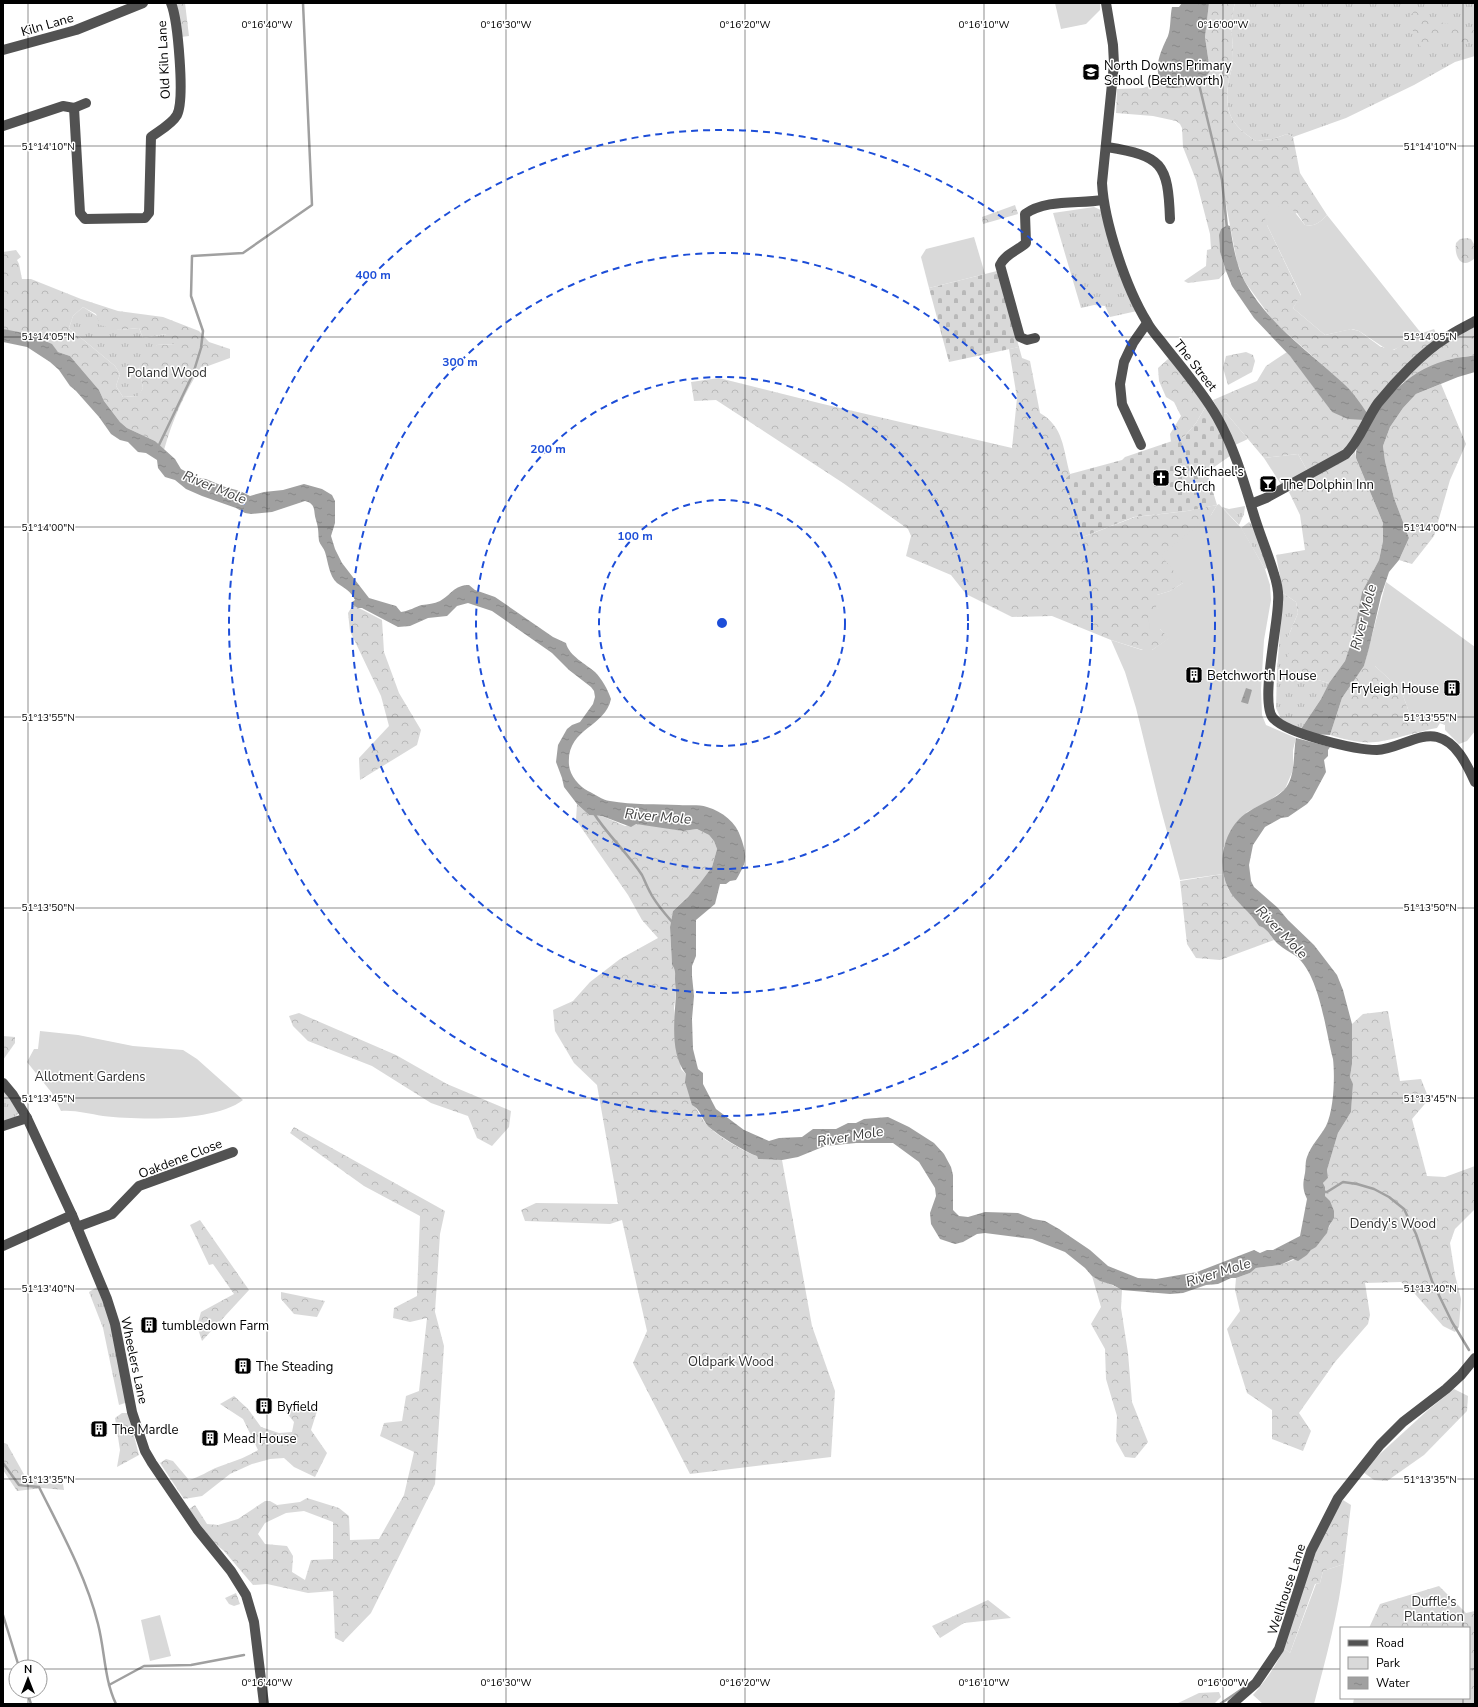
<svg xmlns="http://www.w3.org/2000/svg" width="1478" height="1707" viewBox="0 0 1478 1707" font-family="'Nunito Sans',sans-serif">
<defs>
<pattern id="grass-tufts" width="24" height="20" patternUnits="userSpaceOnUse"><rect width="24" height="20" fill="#d9d9d9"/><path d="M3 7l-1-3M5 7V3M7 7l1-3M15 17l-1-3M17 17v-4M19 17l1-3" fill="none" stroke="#b8b8b8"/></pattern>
<pattern id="forest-crowns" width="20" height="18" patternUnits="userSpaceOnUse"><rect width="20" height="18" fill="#d9d9d9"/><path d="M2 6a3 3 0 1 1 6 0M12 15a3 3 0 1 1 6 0" fill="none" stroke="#b8b8b8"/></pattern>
<pattern id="cemetery-stones" width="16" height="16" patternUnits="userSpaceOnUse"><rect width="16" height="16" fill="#d9d9d9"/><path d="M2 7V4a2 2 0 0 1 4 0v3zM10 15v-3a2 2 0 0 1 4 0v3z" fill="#b8b8b8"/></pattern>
<pattern id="water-ripples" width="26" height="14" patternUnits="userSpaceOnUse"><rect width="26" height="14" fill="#a0a0a0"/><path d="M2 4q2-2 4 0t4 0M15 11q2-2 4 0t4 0" fill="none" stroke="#888"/></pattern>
</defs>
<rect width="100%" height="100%" fill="#fff"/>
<g fill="url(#grass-tufts)">
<path d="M1235 3H1475V56L1455 62 1414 85 1346 118 1293 137 1287 134 1273 139 1256 141C1229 124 1224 110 1229 79 1231 72 1233 65 1233 58 1233 39 1229 22 1235 3Z"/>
<polygon points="1094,207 1101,210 1137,311 1110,317 1105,306 1094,305 1081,308 1053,213"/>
<polygon points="83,307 119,330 139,328 143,338 167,334 176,344 157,345 139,366 143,388 139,396 123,397 116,386 120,374 115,366 69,328 73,316"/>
<polygon points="1245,506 1244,514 1239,525 1222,507 1229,509"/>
<polygon points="1249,522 1252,524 1269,567 1265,569 1241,528"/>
<polygon points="1283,593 1296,602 1298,613 1288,637 1295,674 1329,683 1321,699 1301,729 1281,719 1276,708 1277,670"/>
<polygon points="3,1088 18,1109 18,1114 13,1119 3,1122"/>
<polygon points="97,1287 112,1325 126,1399 125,1403 119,1405 103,1328 89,1292"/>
</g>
<g fill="url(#forest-crowns)" fill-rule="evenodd">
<polygon points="174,3 185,3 189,36 181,37"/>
<path d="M1209 3H1235C1229 22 1233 39 1233 58 1233 65 1231 72 1229 79 1224 110 1229 124 1256 141L1273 139 1287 134 1293 137 1300 173 1327 215C1320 222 1315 227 1305 225L1297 213 1267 225 1301 296 1293 308 1325 335 1351 329 1359 331 1381 347 1394 350 1414 336 1434 329 1438 337 1368 414 1344 384 1274 322 1245 282 1237 262 1223 189 1227 225 1221 229C1217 243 1221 257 1226 271L1219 279 1188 283 1184 281 1206 266 1207 250 1211 249 1210 234 1196 180 1183 147 1182 128 1180 124 1176 121 1153 116 1116 113 1117 89 1143 88 1160 82 1167 88 1202 80 1210 71 1205 37Z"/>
<path d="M1415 10 1423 19C1441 23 1457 24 1475 31V43L1452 42 1450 31H1442L1437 44 1422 48 1416 41 1409 18Z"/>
<polygon points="1015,205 1018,214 983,224 982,217"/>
<path d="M1467 238 1471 239 1475 246V258C1461 271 1454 256 1456 243L1460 239Z"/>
<path d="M16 250 21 257 17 260 19 264 22 279H31L81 299 118 311 163 317 199 331 209 342 230 349V358L208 366 201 367C185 392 172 421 164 450L155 441 127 428 120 422 104 401 99 390 70 356 58 352 52 345 3 329V252ZM83 307 96 314 100 325 119 330 139 328 143 338 166 334 175 344 157 345 143 351 139 366 143 388 138 396 123 397 116 386 120 374 115 366 69 328 73 316Z"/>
<polygon points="1475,324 1475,355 1450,359 1400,384 1440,344"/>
<path d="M1019 347 1022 358 1030 361 1040 413C1064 427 1063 449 1070 474L1064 480 1080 538 1135 517 1187 511 1217 505 1211 515 1183 583 1170 591 1157 595 1160 629 1170 638 1152 650H1143L1111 640 1052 616 1012 617 966 594 951 575 906 556 911 536 908 529 843 483 716 400 694 401 691 382 719 378 823 404 1012 448 1017 398 1009 349Z"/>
<polygon points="1246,352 1253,355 1255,361 1252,372 1228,385 1223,368 1226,356"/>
<polygon points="1287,352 1303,372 1332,412 1365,420 1347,449 1308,472 1298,454 1264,458 1226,413 1221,415 1213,400 1257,381 1266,366"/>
<polygon points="1168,359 1172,360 1206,406 1196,423 1184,437 1171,442 1170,434 1181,416 1174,402 1166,397 1159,381 1158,368"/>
<polygon points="1441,384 1466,444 1450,480 1434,536 1412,564 1399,560 1409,538 1394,498 1385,461 1383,446 1390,427 1403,408 1416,394"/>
<polygon points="1355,451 1356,458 1383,523 1383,541 1379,560 1362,592 1353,637 1345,661 1329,683 1295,674 1288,668 1288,637 1298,613 1296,602 1283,593 1276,555 1305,550 1300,515 1289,492 1308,480 1351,457"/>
<polygon points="353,605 382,620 384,652 399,693 421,730 417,745 360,780 359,758 389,726 381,696 350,631 348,613"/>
<path d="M1364 666H1375L1401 690 1409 712 1440 723 1437 728C1419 731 1400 738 1382 741 1365 745 1346 740 1330 735L1342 698Z"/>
<path d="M577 804 589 815 602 816 625 826 635 824 651 825 683 831 697 829 709 835 714 841 717 849 712 867 694 891 673 911 670 927 672 965 675 969 676 991 674 1008 681 1069 686 1074C685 1090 697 1112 707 1125 714 1134 746 1153 757 1156L758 1159 782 1160 812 1326 835 1391 831 1457 690 1474 633 1363 647 1331 622 1220 610 1224 525 1221 521 1210 536 1203 618 1204 597 1085 574 1063 555 1031 553 1010 573 1001 590 982 620 959 658 938 642 920 628 895 576 820Z"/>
<polygon points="1223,874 1228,889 1255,919 1259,926 1265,928 1274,940 1220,960 1196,958 1187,944 1180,881"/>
<path d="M1388 1011 1400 1081 1421 1079 1429 1099 1412 1119 1427 1176 1445 1177 1475 1166V1209L1455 1229 1450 1243 1455 1275 1461 1299 1459 1327 1455 1332 1443 1326 1415 1294 1401 1282 1365 1283 1370 1315 1368 1324 1335 1362 1299 1413 1311 1431 1303 1451 1272 1439V1410L1247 1393 1227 1329 1240 1311 1235 1290 1236 1278 1250 1273 1256 1268 1280 1265 1307 1255C1311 1248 1318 1245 1323 1238 1328 1232 1329 1225 1334 1218L1325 1196V1187L1323 1183 1328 1178 1327 1170 1338 1133 1351 1112 1353 1085 1350 1077 1352 1064V1024L1363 1014Z"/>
<polygon points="299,1013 396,1055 447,1084 511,1111 509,1127 492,1146 477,1138 468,1116 431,1103 372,1066 308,1041 293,1026 289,1016"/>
<polygon points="3,1036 15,1037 15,1043 3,1060"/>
<path d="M294 1127 445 1211 440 1234 435 1312 444 1346 435 1484 371 1613 343 1642 335 1638 333 1591 308 1593 267 1584 253 1585 224 1551 213 1542 189 1509 195 1505 207 1524 218 1525 238 1519 265 1501H270L277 1505 300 1502 307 1498 339 1508 349 1516 350 1540 379 1539 404 1495 414 1452 380 1436 384 1423 402 1421 406 1396 419 1391 427 1318 410 1322 393 1318 394 1308 417 1296 420 1216 364 1186 290 1133ZM304 1511 333 1522V1559L311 1560 305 1580 292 1572 293 1556 287 1546 265 1544 258 1534 265 1523 286 1513Z"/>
<polygon points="200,1220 249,1290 202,1341 197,1326 201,1312 234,1294 213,1264 209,1265 190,1225"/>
<path d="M1092 1276C1102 1282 1112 1284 1122 1290L1121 1308 1128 1353 1132 1402 1148 1442 1135 1458 1125 1457 1116 1441 1117 1416 1106 1379 1105 1349 1091 1324 1101 1307Z"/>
<polygon points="281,1292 325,1301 317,1317 294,1314 281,1299"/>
<polygon points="1454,1389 1468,1396 1467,1411 1424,1455 1387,1481 1374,1480 1363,1472 1370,1463 1428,1410"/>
<path d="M234 1396 248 1409 261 1427 279 1433 292 1432 294 1422 286 1412 289 1405 318 1408 311 1430 327 1453 315 1477 294 1467 284 1458 270 1459 252 1464 230 1474 202 1496 184 1499 160 1463 166 1459 173 1461 189 1480C200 1477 208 1471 218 1467 232 1462 245 1458 258 1450L243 1419 220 1404Z"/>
<polygon points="122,1413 128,1413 139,1455 117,1467 120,1450 115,1418"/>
<polygon points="3,1443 7,1444 26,1478 42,1483 63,1484 64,1490 42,1488 17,1491 3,1470"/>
<polygon points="1343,1500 1351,1505 1344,1564 1323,1571 1320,1583 1315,1584 1290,1653 1284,1648 1311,1562 1338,1507"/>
<polygon points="1439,1586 1466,1613 1475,1611 1475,1704 1353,1704 1354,1698 1469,1698 1469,1628 1369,1628 1380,1604"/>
<polygon points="236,1593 240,1604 234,1606 229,1604 225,1598"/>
<polygon points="988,1600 1011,1618 964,1623 940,1638 932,1626"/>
<polygon points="1219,1692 1221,1697 1214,1704 1176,1704 1199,1693"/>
</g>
<g fill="url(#cemetery-stones)">
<polygon points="997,271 1019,347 949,362 929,288"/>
<polygon points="1206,406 1220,431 1230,456 1207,472 1217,505 1187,511 1134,517 1080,538 1064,480 1070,474 1122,460 1125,457 1184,437 1196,423"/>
</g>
<g fill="#d9d9d9">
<polygon points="1055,3 1100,3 1100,10 1086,24 1061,29"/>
<path d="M1283 205 1293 210 1305 225C1315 227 1320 222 1327 215L1421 333C1410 337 1401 349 1389 351L1359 331 1352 329 1325 335 1293 308 1301 295 1267 225 1265 219 1269 210Z"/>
<polygon points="974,237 985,274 929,288 921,257 926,249"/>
<polygon points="1226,413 1248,439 1235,445 1221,415"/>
<polygon points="1298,454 1308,472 1282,486 1264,458"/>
<polygon points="1219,504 1242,529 1265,569 1270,585 1271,600 1264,640 1261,690 1262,715 1266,725 1296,738 1293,750 1293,770 1285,789 1269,801 1247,812 1223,848 1223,874 1180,880 1160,806 1136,708 1125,672 1111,640 1142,650 1152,650 1169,638 1160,629 1150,629 1148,616 1156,607 1157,595 1170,591 1183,583 1161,555 1211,515 1217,505"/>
<polygon points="1386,582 1475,647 1475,731 1467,741 1459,744 1445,730 1445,725 1409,712 1401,690 1375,666 1364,666"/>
<path d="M40 1031 78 1035 133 1046 183 1050 197 1059 243 1100C215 1122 139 1120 103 1116 89 1114 76 1110 61 1111L52 1093 27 1062 34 1049H38Z"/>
<path d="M1344 1564C1339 1611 1326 1658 1314 1704H1263L1253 1695C1265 1681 1277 1665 1284 1648L1290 1653 1316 1584 1320 1583 1323 1571Z"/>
<polygon points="160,1615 171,1656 150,1661 141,1620"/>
</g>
<g fill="url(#water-ripples)">
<path d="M1182 3H1209L1205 37 1210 71C1200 86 1184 88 1167 88 1150 73 1160 53 1168 36 1171 28 1170 16 1172 7H1179Z"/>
<path d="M1227 225 1230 226C1233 245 1236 265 1245 282 1269 325 1308 351 1343 383 1353 392 1360 403 1368 414L1365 420 1348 419 1332 412 1290 356 1254 318 1232 286 1226 271 1220 252 1219 235 1221 229Z"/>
<path d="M3 329 24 333 45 341 52 344 58 352 70 356 99 390 104 401 120 422 127 428 155 441 175 459 181 469 198 478 206 479 225 487 240 491 250 496 264 492 283 490 304 484 322 489 332 495 335 501V523L331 536 335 549 342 563 369 598 396 606 401 612C409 611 415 607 422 605 428 604 434 604 440 601 451 595 454 585 469 585L475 590 495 597 553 637 566 643C569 656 586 664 595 672 602 679 608 690 611 699 605 728 566 728 569 765 570 776 579 786 588 791 595 794 602 800 610 801 633 805 657 804 679 805 688 806 698 804 707 807 723 812 736 822 741 838 748 858 746 863 736 880L730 881 726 884H720L715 904 696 920V956L692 966V976L694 996 692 1019 693 1049 698 1069 703 1073V1084L716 1109 744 1130 769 1141 779 1138 802 1137 813 1129H836L848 1123H856L864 1119 888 1117 909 1127 934 1143 944 1154 951 1167 953 1175V1210L959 1216 968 1217 985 1212 1018 1213 1033 1219 1045 1221 1059 1229 1090 1250 1108 1266 1138 1278 1156 1279 1197 1272 1254 1250 1260 1253 1267 1250H1273L1300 1236 1307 1199C1302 1189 1303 1183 1305 1173 1306 1168 1305 1162 1307 1157 1311 1145 1320 1137 1326 1126 1334 1110 1335 1076 1333 1059 1325 1029 1320 976 1296 956 1290 952 1284 949 1278 944 1271 938 1268 928 1259 926 1251 912 1234 901 1228 888 1216 863 1224 827 1248 812 1259 804 1274 800 1284 790 1296 778 1293 753 1296 738L1330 747 1328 750V756L1324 760 1326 772 1312 798 1307 804 1288 817 1281 818 1265 827 1253 845 1249 865 1251 881 1254 887 1278 908 1288 920 1314 945 1337 975 1343 990 1352 1024V1064L1350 1077 1353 1084 1351 1112 1338 1133 1327 1170 1328 1178 1323 1183 1325 1187V1196L1330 1201 1334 1211V1218L1329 1226 1327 1233 1316 1247 1311 1250 1307 1255 1298 1261 1293 1259 1280 1265 1256 1268 1250 1273 1236 1278H1231L1218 1284 1206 1285 1183 1293 1170 1294 1122 1290 1113 1285 1100 1281 1092 1276 1085 1268 1065 1252 1032 1239 985 1233 977 1234 963 1242 955 1244 940 1239 931 1224 930 1213 936 1196 935 1188 919 1162 893 1143H856L825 1146 798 1157 782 1160 758 1159 757 1156C747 1153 714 1133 707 1125 702 1118 700 1109 692 1105L685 1082 686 1074C669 1052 675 1018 676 992 676 988 675 984 675 979 675 973 676 970 672 965L670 927 673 911 688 897 700 883 712 867 717 849 714 841 709 835 697 829 683 831 636 824 631 827 602 816 589 815 577 804 564 787 562 778 556 762 558 745 567 729 572 725 580 722 593 704 595 697 594 691 591 687 569 670 552 653 492 611 468 603 457 606 447 616 428 618 410 626 398 627 362 608H358L353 605 352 602 355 600C351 591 344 588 337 583 329 576 328 561 325 552 324 548 320 545 319 541 318 532 319 530 316 520 313 512 317 504 305 501L272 512 251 514 245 513 236 508 202 496 186 489 175 480 165 477 158 468 157 460 146 453 138 452 128 442 120 440 111 434 99 417 76 391 70 386 59 370 50 362 27 347 3 342Z"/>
<path d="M1475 355V372L1458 377 1416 394 1403 408 1390 427 1383 446 1385 461 1394 498 1409 538 1399 560 1389 572 1381 596 1369 648 1364 666 1342 698 1330 735 1313 734 1301 729 1321 699 1329 683 1345 661 1353 637 1362 592 1379 560 1383 541V523L1356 458C1355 447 1361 439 1366 430 1383 396 1413 368 1451 359 1459 357 1467 357 1475 355Z"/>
<polygon points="1246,688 1252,690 1248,704 1241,702"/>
</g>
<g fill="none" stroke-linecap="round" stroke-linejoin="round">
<g stroke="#a0a0a0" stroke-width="2.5">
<polyline points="1198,80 1222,180 1227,228"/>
<polyline points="158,447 193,374 201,348 203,331 191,296 192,256 243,253 312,205 303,3"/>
<path d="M593 812C607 835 628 853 642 875 645 881 647 887 650 892 656 904 665 914 674 924"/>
<polyline points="1322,1192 1327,1192 1343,1182 1357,1184 1374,1189 1389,1197 1404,1209 1416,1234 1432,1281 1452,1322 1469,1350"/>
<path d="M3 1463 19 1485 39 1487C61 1531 86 1576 98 1624 105 1651 104 1679 116 1704"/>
<polyline points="3,1615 19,1667"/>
<polyline points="109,1685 144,1666 191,1665 244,1655"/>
<polyline points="27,1691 31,1704"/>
<polyline points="1220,1704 1245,1687"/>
</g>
<g stroke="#525252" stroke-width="10">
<path d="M1106 3 1113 45 1114 64 1102 183C1104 222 1126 288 1147 322 1151 330 1158 337 1164 345 1182 368 1202 391 1217 417 1234 447 1243 479 1253 512 1259 533 1268 553 1274 574 1277 583 1279 593 1278 602 1278 625 1260 703 1273 718 1287 734 1356 750 1377 750 1395 750 1420 732 1437 737 1457 742 1467 765 1475 782"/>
<polyline points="3,50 76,30 143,3"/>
<path d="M74 108 80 213 85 219 145 218 149 213 151 137C159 131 172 124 177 115 185 100 178 20 171 3"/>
<polyline points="3,126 63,106 74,108 86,103"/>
<path d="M1107 147C1162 156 1168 163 1170 219"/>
<path d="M1035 338 1027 340 1020 337 1000 265C1005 254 1017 251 1026 243L1025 214C1046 199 1078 204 1103 200"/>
<polyline points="1141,445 1122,404 1120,384 1124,362 1133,343 1147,323"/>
<path d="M1251 504 1266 498 1346 454C1360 440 1366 420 1378 403 1395 382 1423 352 1446 338 1455 331 1465 327 1475 321"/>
<polyline points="3,1083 13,1095 27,1118 72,1215 107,1299 115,1324 132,1412 145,1451 152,1463 197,1529 231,1571 246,1595 254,1622 264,1704"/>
<polyline points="3,1126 27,1118"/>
<polyline points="77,1227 112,1214 139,1186 233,1152"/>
<polyline points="3,1246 72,1215"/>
<polyline points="1232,1704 1256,1683 1279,1649 1311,1551 1338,1498 1380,1445 1403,1422 1446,1389 1461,1375 1475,1358"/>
</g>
</g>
<path fill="none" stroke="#000" stroke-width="1" stroke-opacity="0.45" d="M28 3V1667M267 3V1704M506 3V1704M745 3V1704M984 3V1704M1223 3V1704M1463 3V1628M3 146H1475M3 337H1475M3 527H1475M3 717H1475M3 908H1475M3 1098H1475M3 1289H1475M3 1479H1475M3 1669H16M40 1669H1341M1469 1669H1475M28 1691V1704M1463 1698V1704"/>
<g fill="none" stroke="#1d4ed8" stroke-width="2" stroke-dasharray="7 5">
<circle cx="722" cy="623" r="123"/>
<circle cx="722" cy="623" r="246"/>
<circle cx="722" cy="623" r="370"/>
<circle cx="722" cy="623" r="493"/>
</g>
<defs>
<g id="school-square" transform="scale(0.9)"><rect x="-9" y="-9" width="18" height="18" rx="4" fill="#000" stroke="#fff"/><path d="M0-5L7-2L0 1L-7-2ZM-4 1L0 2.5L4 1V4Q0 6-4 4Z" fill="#fff"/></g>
<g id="church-square" transform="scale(0.9)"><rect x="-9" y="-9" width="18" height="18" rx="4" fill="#000" stroke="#fff"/><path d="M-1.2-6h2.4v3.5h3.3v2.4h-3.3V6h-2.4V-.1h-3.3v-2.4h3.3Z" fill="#fff"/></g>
<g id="bar-square" transform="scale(0.9)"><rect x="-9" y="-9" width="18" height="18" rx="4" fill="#000" stroke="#fff"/><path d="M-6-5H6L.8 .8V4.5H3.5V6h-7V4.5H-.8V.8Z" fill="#fff"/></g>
<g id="building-square" transform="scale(0.9)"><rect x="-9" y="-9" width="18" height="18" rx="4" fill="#000" stroke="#fff"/><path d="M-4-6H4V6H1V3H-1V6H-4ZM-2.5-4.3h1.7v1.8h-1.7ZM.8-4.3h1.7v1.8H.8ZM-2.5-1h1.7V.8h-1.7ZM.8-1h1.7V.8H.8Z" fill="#fff"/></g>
</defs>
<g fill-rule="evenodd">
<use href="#school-square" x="1091" y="72"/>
<use href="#church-square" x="1161" y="478"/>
<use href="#bar-square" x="1268" y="484"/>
<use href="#building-square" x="1194" y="675"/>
<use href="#building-square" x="1452" y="688"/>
<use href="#building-square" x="149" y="1325"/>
<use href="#building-square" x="243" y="1366"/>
<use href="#building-square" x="264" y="1406"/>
<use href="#building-square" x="99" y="1429"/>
<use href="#building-square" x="210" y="1438"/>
</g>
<g text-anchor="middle" stroke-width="3" stroke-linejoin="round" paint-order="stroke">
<g font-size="13" fill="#000" stroke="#fff">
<text transform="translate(47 24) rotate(-16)" y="5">Kiln Lane</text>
<text transform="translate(163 60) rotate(-93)" y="5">Old Kiln Lane</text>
<text transform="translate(1196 365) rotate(52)" y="5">The Street</text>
<text transform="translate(180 1158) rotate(-21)" y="5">Oakdene Close</text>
<text transform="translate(135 1360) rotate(78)" y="5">Wheelers Lane</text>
<text transform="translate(1286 1589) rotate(-72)" y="5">Wellhouse Lane</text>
</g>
<g font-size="13" fill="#000" stroke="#fff" text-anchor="start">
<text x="1104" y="70">North Downs Primary<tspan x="1104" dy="15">School (Betchworth)</tspan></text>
<text x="1174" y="476">St Michael's<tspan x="1174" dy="15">Church</tspan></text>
<text x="1281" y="489">The Dolphin Inn</text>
<text x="1207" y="680">Betchworth House</text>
<text x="1439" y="693" text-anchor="end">Fryleigh House</text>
<text x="162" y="1330">tumbledown Farm</text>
<text x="256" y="1371">The Steading</text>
<text x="277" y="1411">Byfield</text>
<text x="112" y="1434">The Mardle</text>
<text x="223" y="1443">Mead House</text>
</g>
<g font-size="13" fill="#303030" stroke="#fff">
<text x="167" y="377">Poland Wood</text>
<text x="90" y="1081">Allotment Gardens</text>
<text x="1393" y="1228">Dendy's Wood</text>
<text x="731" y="1366">Oldpark Wood</text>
<text x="1434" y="1606">Duffle's<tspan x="1434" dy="15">Plantation</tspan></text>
</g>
<g font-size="14" font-style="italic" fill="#414141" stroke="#fff">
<text transform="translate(215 487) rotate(22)" y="5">River Mole</text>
<text transform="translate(1363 617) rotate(-75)" y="5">River Mole</text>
<text transform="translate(658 816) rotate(5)" y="5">River Mole</text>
<text transform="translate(1282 932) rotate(46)" y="5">River Mole</text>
<text transform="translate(850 1136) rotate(-9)" y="5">River Mole</text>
<text transform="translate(1218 1272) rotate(-17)" y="5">River Mole</text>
</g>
</g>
<g font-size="10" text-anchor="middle" fill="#000" stroke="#fff" stroke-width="3" stroke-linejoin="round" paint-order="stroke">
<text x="267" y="28">0°16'40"W</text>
<text x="506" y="28">0°16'30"W</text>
<text x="745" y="28">0°16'20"W</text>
<text x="984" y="28">0°16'10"W</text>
<text x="1223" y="28">0°16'00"W</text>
<text x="48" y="150">51°14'10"N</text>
<text x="1430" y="150">51°14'10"N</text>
<text x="48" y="340">51°14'05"N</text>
<text x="1430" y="340">51°14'05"N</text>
<text x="48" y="531">51°14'00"N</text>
<text x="1430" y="531">51°14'00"N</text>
<text x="48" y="721">51°13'55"N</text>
<text x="1430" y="721">51°13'55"N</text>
<text x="48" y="911">51°13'50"N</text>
<text x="1430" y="911">51°13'50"N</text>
<text x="48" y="1102">51°13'45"N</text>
<text x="1430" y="1102">51°13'45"N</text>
<text x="48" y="1292">51°13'40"N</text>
<text x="1430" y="1292">51°13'40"N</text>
<text x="48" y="1483">51°13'35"N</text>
<text x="1430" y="1483">51°13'35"N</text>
<text x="267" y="1686">0°16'40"W</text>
<text x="506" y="1686">0°16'30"W</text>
<text x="745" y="1686">0°16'20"W</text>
<text x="984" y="1686">0°16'10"W</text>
<text x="1223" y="1686">0°16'00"W</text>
</g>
<circle cx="722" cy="623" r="6" fill="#1d4ed8" stroke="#fff" stroke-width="2"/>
<g font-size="12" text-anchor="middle" font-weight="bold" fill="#1d4ed8" stroke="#fff" stroke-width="3" stroke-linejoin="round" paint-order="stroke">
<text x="373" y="279">400 m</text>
<text x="460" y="366">300 m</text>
<text x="548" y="453">200 m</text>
<text x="635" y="540">100 m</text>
</g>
<rect width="1478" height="1707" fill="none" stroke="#000000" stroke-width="8"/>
<rect x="1340" y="1627" width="130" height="72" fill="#ffffff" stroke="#999999"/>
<rect x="1348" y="1640" width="20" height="6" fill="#525252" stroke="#999999"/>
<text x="1376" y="1647" font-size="12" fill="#000000">Road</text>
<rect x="1348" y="1657" width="20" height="12" fill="#d9d9d9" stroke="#999999"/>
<text x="1376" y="1667" font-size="12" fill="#000000">Park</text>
<rect x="1348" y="1677" width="20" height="12" fill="url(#water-ripples)" stroke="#999999"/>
<text x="1376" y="1687" font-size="12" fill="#000000">Water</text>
<g transform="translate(28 1679)"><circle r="19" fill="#ffffff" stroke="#999999"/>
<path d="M0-3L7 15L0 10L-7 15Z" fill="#000000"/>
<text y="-6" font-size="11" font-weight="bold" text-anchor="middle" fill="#000000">N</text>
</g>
</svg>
